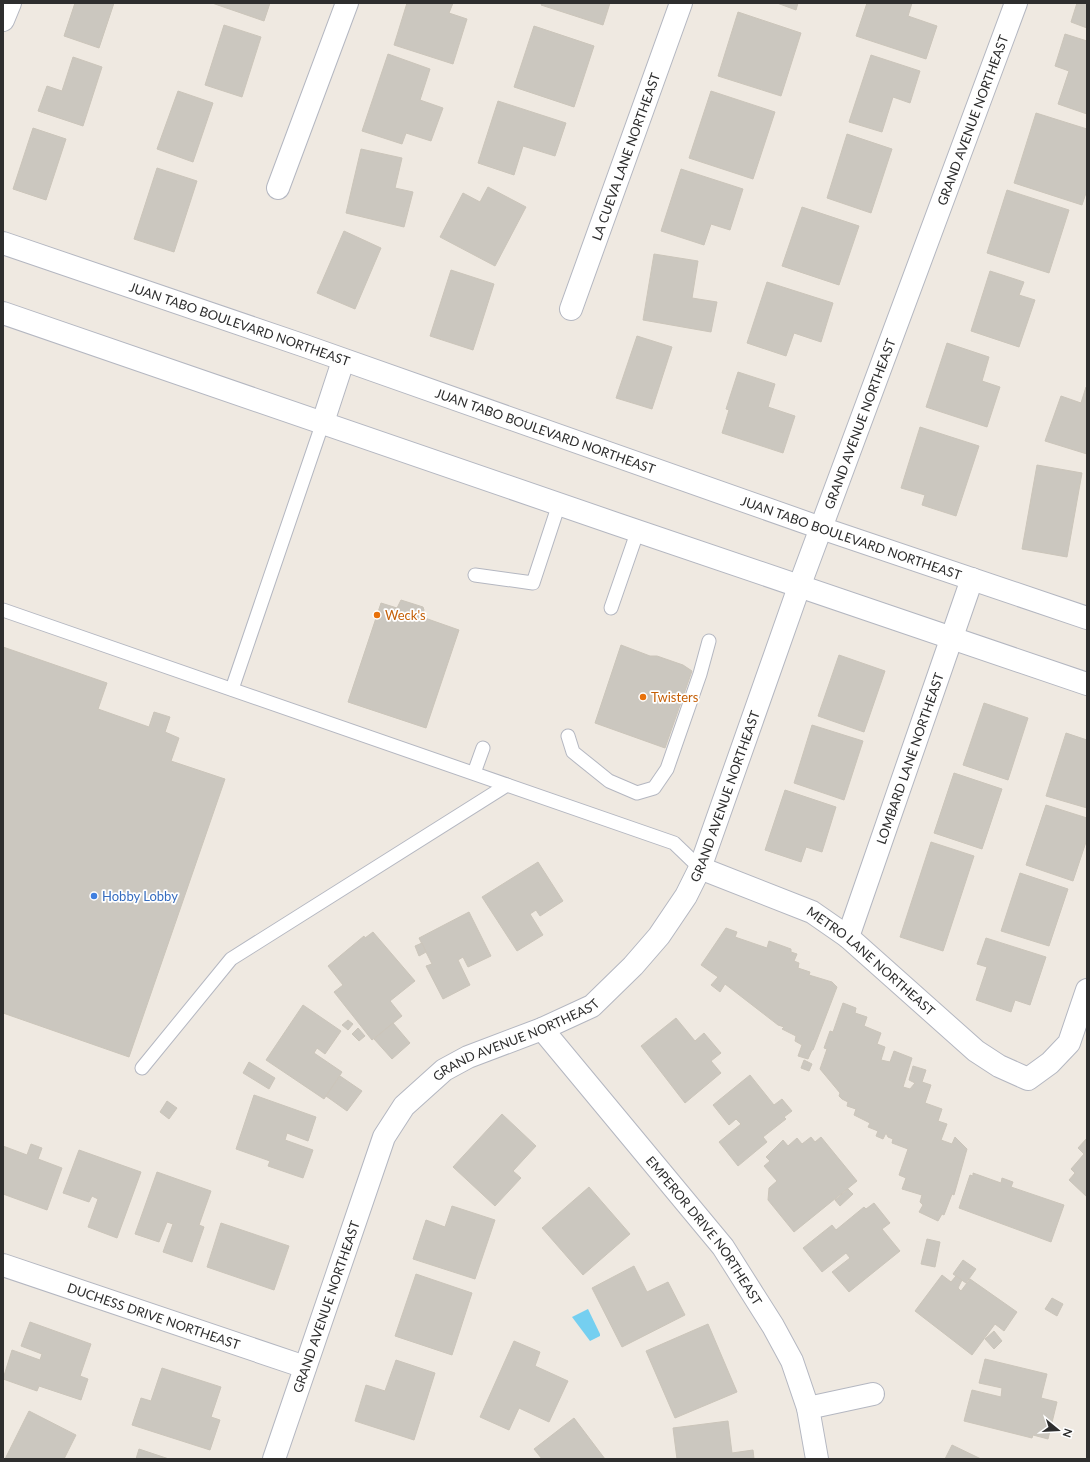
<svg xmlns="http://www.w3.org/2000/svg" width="1090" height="1462" viewBox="0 0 1090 1462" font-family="Lato,sans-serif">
<rect width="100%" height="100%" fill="#efe9e1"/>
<polygon fill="#75cff0" points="588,1309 600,1334 600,1336 590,1341 572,1317"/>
<g fill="#cbc7bf" stroke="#cbc5ba">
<polygon points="75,3 114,3 99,48 64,36"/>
<polygon points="212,3 270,3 264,21"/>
<polygon points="407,3 453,3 449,13 467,19 453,64 394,45"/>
<polygon points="542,3 610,3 603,25 541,5"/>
<polygon points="777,3 798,3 796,10"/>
<polygon points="867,3 912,3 908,16 937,26 926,59 856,36"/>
<polygon points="1077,3 1087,3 1087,28 1071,22"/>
<polygon points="738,12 801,33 781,96 718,76"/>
<polygon points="224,25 261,37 242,97 205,85"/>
<polygon points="534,26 594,46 574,107 514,87"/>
<polygon points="1065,34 1087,41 1087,114 1058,104 1069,71 1055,66"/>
<polygon points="388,54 430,69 420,100 443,108 431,141 406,133 402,144 362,131"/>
<polygon points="871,55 920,71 910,103 893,97 882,132 849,122"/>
<polygon points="73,57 102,67 83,126 38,111 47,86 62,91"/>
<polygon points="178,91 213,103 193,162 157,149"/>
<polygon points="711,91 775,112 753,179 689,158"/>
<polygon points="498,101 566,123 555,156 523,146 514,175 478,163"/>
<polygon points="1036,113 1087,129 1087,190 1082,205 1014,183"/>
<polygon points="33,128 66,139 46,200 13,189"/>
<polygon points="847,134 892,149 871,213 827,198"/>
<polygon points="361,149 402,158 395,188 413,192 404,227 346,213"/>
<polygon points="157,168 197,181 174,252 134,239"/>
<polygon points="681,169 743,189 730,230 711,224 704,245 661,231"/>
<polygon points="488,187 526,207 495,266 440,237 463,193 480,202"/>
<polygon points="1007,190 1069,210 1049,273 987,253"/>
<polygon points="802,207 859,226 839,285 782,266"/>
<polygon points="344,231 381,248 355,309 317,293"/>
<polygon points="654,254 698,261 692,298 717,302 711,332 643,320"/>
<polygon points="451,270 494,284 473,350 430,336"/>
<polygon points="990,271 1024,282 1019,295 1035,300 1019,347 971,331"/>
<polygon points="767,282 833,303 821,342 794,333 786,356 747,343"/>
<polygon points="637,336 672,347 652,409 616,398"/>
<polygon points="947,343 989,357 982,381 1000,387 987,427 926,407"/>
<polygon points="738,372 775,384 768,407 795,416 783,453 722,433 729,410 726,409"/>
<polygon points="1086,387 1087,387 1087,454 1045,441 1061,396 1081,403"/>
<polygon points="920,427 979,446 956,516 922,505 925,495 901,488"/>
<polygon points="1037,465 1082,473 1067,557 1022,549"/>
<polygon points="401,600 423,607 424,610 422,617 459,630 426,728 348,702 381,603 397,608"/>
<polygon points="621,645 650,656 657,656 683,665 692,671 665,748 595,723"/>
<polygon points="3,647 107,683 98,709 149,727 154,712 170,717 165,732 179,738 171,761 225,779 129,1057 3,1013"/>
<polygon points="839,655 885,671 864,732 818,716"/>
<polygon points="984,703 1028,718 1008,780 963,765"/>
<polygon points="812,725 863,741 844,800 794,783"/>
<polygon points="1066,733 1087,740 1087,808 1046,796"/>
<polygon points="954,773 1002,789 982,849 934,833"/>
<polygon points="785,790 836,807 822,852 806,847 801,862 765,850"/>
<polygon points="1046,805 1087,818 1087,839 1073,881 1026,865"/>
<polygon points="931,842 974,856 943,951 900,937"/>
<polygon points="538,862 563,901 540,916 536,910 530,914 543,935 517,951 482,897"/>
<polygon points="1020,873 1068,889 1049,946 1001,931"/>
<polygon points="469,912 491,956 468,967 463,957 458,960 470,985 443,999 426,966 432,964 419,938"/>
<polygon points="726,928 737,932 735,937 767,948 769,941 791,949 791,952 797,954 794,961 799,963 798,968 810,972 809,975 832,982 837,987 813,1050 812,1050 808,1059 798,1056 802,1045 795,1041 796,1036 782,1029 784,1027 778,1025 725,984 720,992 711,985 718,977 701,965"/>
<polygon points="373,932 415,981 390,1001 402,1016 372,1040 334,992 343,985 328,966 364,936 365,938"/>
<polygon points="986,938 1046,957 1030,1005 1015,1000 1011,1012 976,1000 987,967 977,964"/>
<polygon points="422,943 426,952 419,956 415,946"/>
<polygon points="843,1003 856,1008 855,1013 867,1017 864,1026 881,1033 877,1044 885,1047 881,1060 890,1062 894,1051 912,1058 903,1087 910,1089 915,1083 909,1080 913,1066 926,1070 922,1082 931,1085 925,1103 942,1109 938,1121 947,1124 941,1140 952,1144 955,1137 967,1149 954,1195 952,1194 944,1215 942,1214 938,1221 919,1212 923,1205 920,1202 922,1195 902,1189 906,1178 899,1175 908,1149 892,1143 893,1139 888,1137 886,1133 883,1139 876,1136 878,1131 868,1127 870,1123 854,1115 856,1109 847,1106 848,1102 842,1099 839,1096 840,1093 820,1069 827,1049 824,1048 830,1031 833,1032"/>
<polygon points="303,1005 341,1031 325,1054 317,1048 314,1053 342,1072 324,1099 266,1060"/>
<polygon points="676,1018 695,1041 704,1033 721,1053 711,1061 721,1073 685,1103 641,1046"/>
<polygon points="348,1020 353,1024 348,1030 342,1025"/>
<polygon points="393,1023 410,1043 392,1059 374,1039"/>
<polygon points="358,1028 365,1036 359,1041 352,1034"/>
<polygon points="804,1060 812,1064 809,1071 801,1068"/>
<polygon points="249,1062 275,1078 269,1089 243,1073"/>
<polygon points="750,1075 774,1105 782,1099 792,1111 784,1117 786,1119 763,1137 767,1142 738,1166 719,1142 741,1124 736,1119 729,1125 713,1105"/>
<polygon points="340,1076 362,1091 347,1111 326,1096"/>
<polygon points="254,1095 316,1117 308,1141 287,1133 285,1140 313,1150 303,1178 268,1166 270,1161 236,1149"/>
<polygon points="167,1101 177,1108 169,1119 160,1112"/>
<polygon points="502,1114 536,1146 513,1171 521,1178 495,1206 453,1167"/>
<polygon points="811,1137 815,1142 821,1137 857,1181 794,1232 768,1200 769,1188 777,1181 764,1166 770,1161 766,1157 783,1140 788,1146 797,1138 802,1144"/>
<polygon points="1087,1138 1087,1197 1069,1180 1075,1173 1071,1169 1084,1154 1078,1148"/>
<polygon points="31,1144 42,1148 38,1159 62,1168 47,1210 3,1194 3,1146 27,1155"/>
<polygon points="79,1150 141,1172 117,1238 88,1227 98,1199 92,1196 89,1202 63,1193"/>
<polygon points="157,1172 211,1191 199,1225 204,1227 192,1262 163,1252 173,1224 167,1222 159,1242 135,1234"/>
<polygon points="973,1173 1001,1183 1002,1178 1013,1182 1011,1187 1064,1205 1051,1242 959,1208 970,1175 973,1176"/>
<polygon points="589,1187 630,1234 583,1275 542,1228"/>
<polygon points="848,1189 853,1194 840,1206 835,1200"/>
<polygon points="874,1203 890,1223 882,1229 900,1251 849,1292 832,1272 850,1258 846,1253 822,1272 803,1248 832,1225 836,1230 864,1207 866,1209"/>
<polygon points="452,1206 495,1220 475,1279 413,1259 426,1220 445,1227"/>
<polygon points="221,1223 289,1246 274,1290 207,1267"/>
<polygon points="927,1239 940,1242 935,1267 921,1264"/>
<polygon points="963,1260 976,1269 966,1283 953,1274"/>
<polygon points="634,1266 647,1292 668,1282 685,1315 622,1347 592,1288"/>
<polygon points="416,1274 472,1293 452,1355 395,1336"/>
<polygon points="942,1275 951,1282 956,1276 962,1280 958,1288 961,1291 970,1279 1017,1312 1004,1331 995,1324 972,1355 915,1311"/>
<polygon points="1052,1298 1063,1304 1057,1316 1045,1309"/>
<polygon points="30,1322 91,1344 80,1376 88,1379 81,1400 39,1386 37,1391 3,1379 12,1350 40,1360 42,1354 21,1346"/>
<polygon points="708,1324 737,1392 675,1418 646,1351"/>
<polygon points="994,1331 1002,1341 994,1349 985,1339"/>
<polygon points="514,1341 540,1352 535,1366 568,1381 549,1422 519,1408 509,1430 480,1417"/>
<polygon points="985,1359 1047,1374 1041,1398 1057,1402 1048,1439 1033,1435 1032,1438 964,1421 972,1390 1001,1397 1002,1388 979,1383"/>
<polygon points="396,1360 435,1373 414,1440 355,1421 366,1385 385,1391"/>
<polygon points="162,1368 221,1387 211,1417 220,1420 210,1450 132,1425 141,1398 151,1401"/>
<polygon points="29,1411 76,1435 64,1459 5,1459"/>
<polygon points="574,1418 605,1459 542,1459 534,1449"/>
<polygon points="728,1421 732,1453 753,1450 754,1459 677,1459 673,1428"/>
<polygon points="952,1445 981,1459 945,1459"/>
<polygon points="139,1449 169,1459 136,1459"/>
</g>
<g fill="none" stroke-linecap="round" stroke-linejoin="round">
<g stroke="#b4b7c1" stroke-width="15">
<g id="service">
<polyline points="475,575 533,583 559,504"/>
<polyline points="611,608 638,530"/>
<polyline points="3,610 674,843 700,868"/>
<polyline points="232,689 323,422"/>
<polyline points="568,736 573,752 609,781 637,793 654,788 667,769 700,674 709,641"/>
<polyline points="474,773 483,748"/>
<polyline points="142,1068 231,959 507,785"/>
</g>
</g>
<g stroke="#b4b7c1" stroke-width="24">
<g id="minor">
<polyline points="3,20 10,3"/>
<polyline points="278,188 347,3"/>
<path id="s1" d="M571 309 681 3"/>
<path id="s2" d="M700 868 812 912 848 937 976 1051 999 1066 1028 1079 1050 1063 1069 1043 1087 990"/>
<path id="s3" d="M848 937 972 579"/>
<path id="s4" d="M542 1029 723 1247 773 1326 792 1361 808 1408 817 1459"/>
<path id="s5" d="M3 1265 305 1367"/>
<polyline points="808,1408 873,1394"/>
<path id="s6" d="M274 1459 384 1137 404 1106 444 1070 468 1057 542 1029 592 1006 633 966 659 936 686 896 700 868 799 587 1016 3"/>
</g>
</g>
<g stroke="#b4b7c1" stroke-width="24">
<g id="secondary">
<path id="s7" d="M3 243 305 346 821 528 1087 618"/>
<path d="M3 313C364 436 725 563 1087 684"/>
<polyline points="323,422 343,361"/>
</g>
</g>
<use href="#service" stroke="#fff" stroke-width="13"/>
<use href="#minor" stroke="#fff" stroke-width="22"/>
<use href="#secondary" stroke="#fff" stroke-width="22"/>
</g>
<g fill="#e8710a" stroke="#fff" stroke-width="1.5">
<circle cx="377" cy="615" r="4"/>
<circle cx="643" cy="697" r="4"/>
</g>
<circle fill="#3f7fe0" stroke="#fff" stroke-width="1.5" cx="94" cy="896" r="4"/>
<g text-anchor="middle" stroke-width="3.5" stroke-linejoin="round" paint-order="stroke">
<g font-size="13" fill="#2e2e2e" stroke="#fff">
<text dy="5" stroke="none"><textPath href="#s6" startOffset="1565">GRAND AVENUE NORTHEAST</textPath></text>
<text dy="5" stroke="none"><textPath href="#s1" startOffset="162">LA CUEVA LANE NORTHEAST</textPath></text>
<text dy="5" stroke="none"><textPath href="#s7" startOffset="250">JUAN TABO BOULEVARD NORTHEAST</textPath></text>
<text dy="5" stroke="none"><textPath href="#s6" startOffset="1241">GRAND AVENUE NORTHEAST</textPath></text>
<text dy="5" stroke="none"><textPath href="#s7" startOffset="574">JUAN TABO BOULEVARD NORTHEAST</textPath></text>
<text dy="5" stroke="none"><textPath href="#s7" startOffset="898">JUAN TABO BOULEVARD NORTHEAST</textPath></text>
<text dy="5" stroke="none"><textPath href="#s3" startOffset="189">LOMBARD LANE NORTHEAST</textPath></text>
<text dy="5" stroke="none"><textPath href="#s6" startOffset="845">GRAND AVENUE NORTHEAST</textPath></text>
<text dy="5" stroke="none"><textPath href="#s2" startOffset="197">METRO LANE NORTHEAST</textPath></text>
<text dy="5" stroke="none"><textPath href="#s6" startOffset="509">GRAND AVENUE NORTHEAST</textPath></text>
<text dy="5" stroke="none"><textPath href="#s4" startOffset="259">EMPEROR DRIVE NORTHEAST</textPath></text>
<text dy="5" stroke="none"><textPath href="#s6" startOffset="161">GRAND AVENUE NORTHEAST</textPath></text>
<text dy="5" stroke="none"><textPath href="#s5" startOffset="159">DUCHESS DRIVE NORTHEAST</textPath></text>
</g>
<g font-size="13" fill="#c56008" stroke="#fff" text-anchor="start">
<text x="385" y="620">Weck's</text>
<text x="651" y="702">Twisters</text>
</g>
<g font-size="13" fill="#366cbe" stroke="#fff" text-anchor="start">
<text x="102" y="901">Hobby Lobby</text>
</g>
</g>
<rect width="1090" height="1462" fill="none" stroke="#2e2e2e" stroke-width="8"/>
<g transform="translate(1058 1430) rotate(108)" stroke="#ffffff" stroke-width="3" paint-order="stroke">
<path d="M0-3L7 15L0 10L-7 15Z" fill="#2e2e2e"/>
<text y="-6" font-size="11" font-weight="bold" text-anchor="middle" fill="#2e2e2e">N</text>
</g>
</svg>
